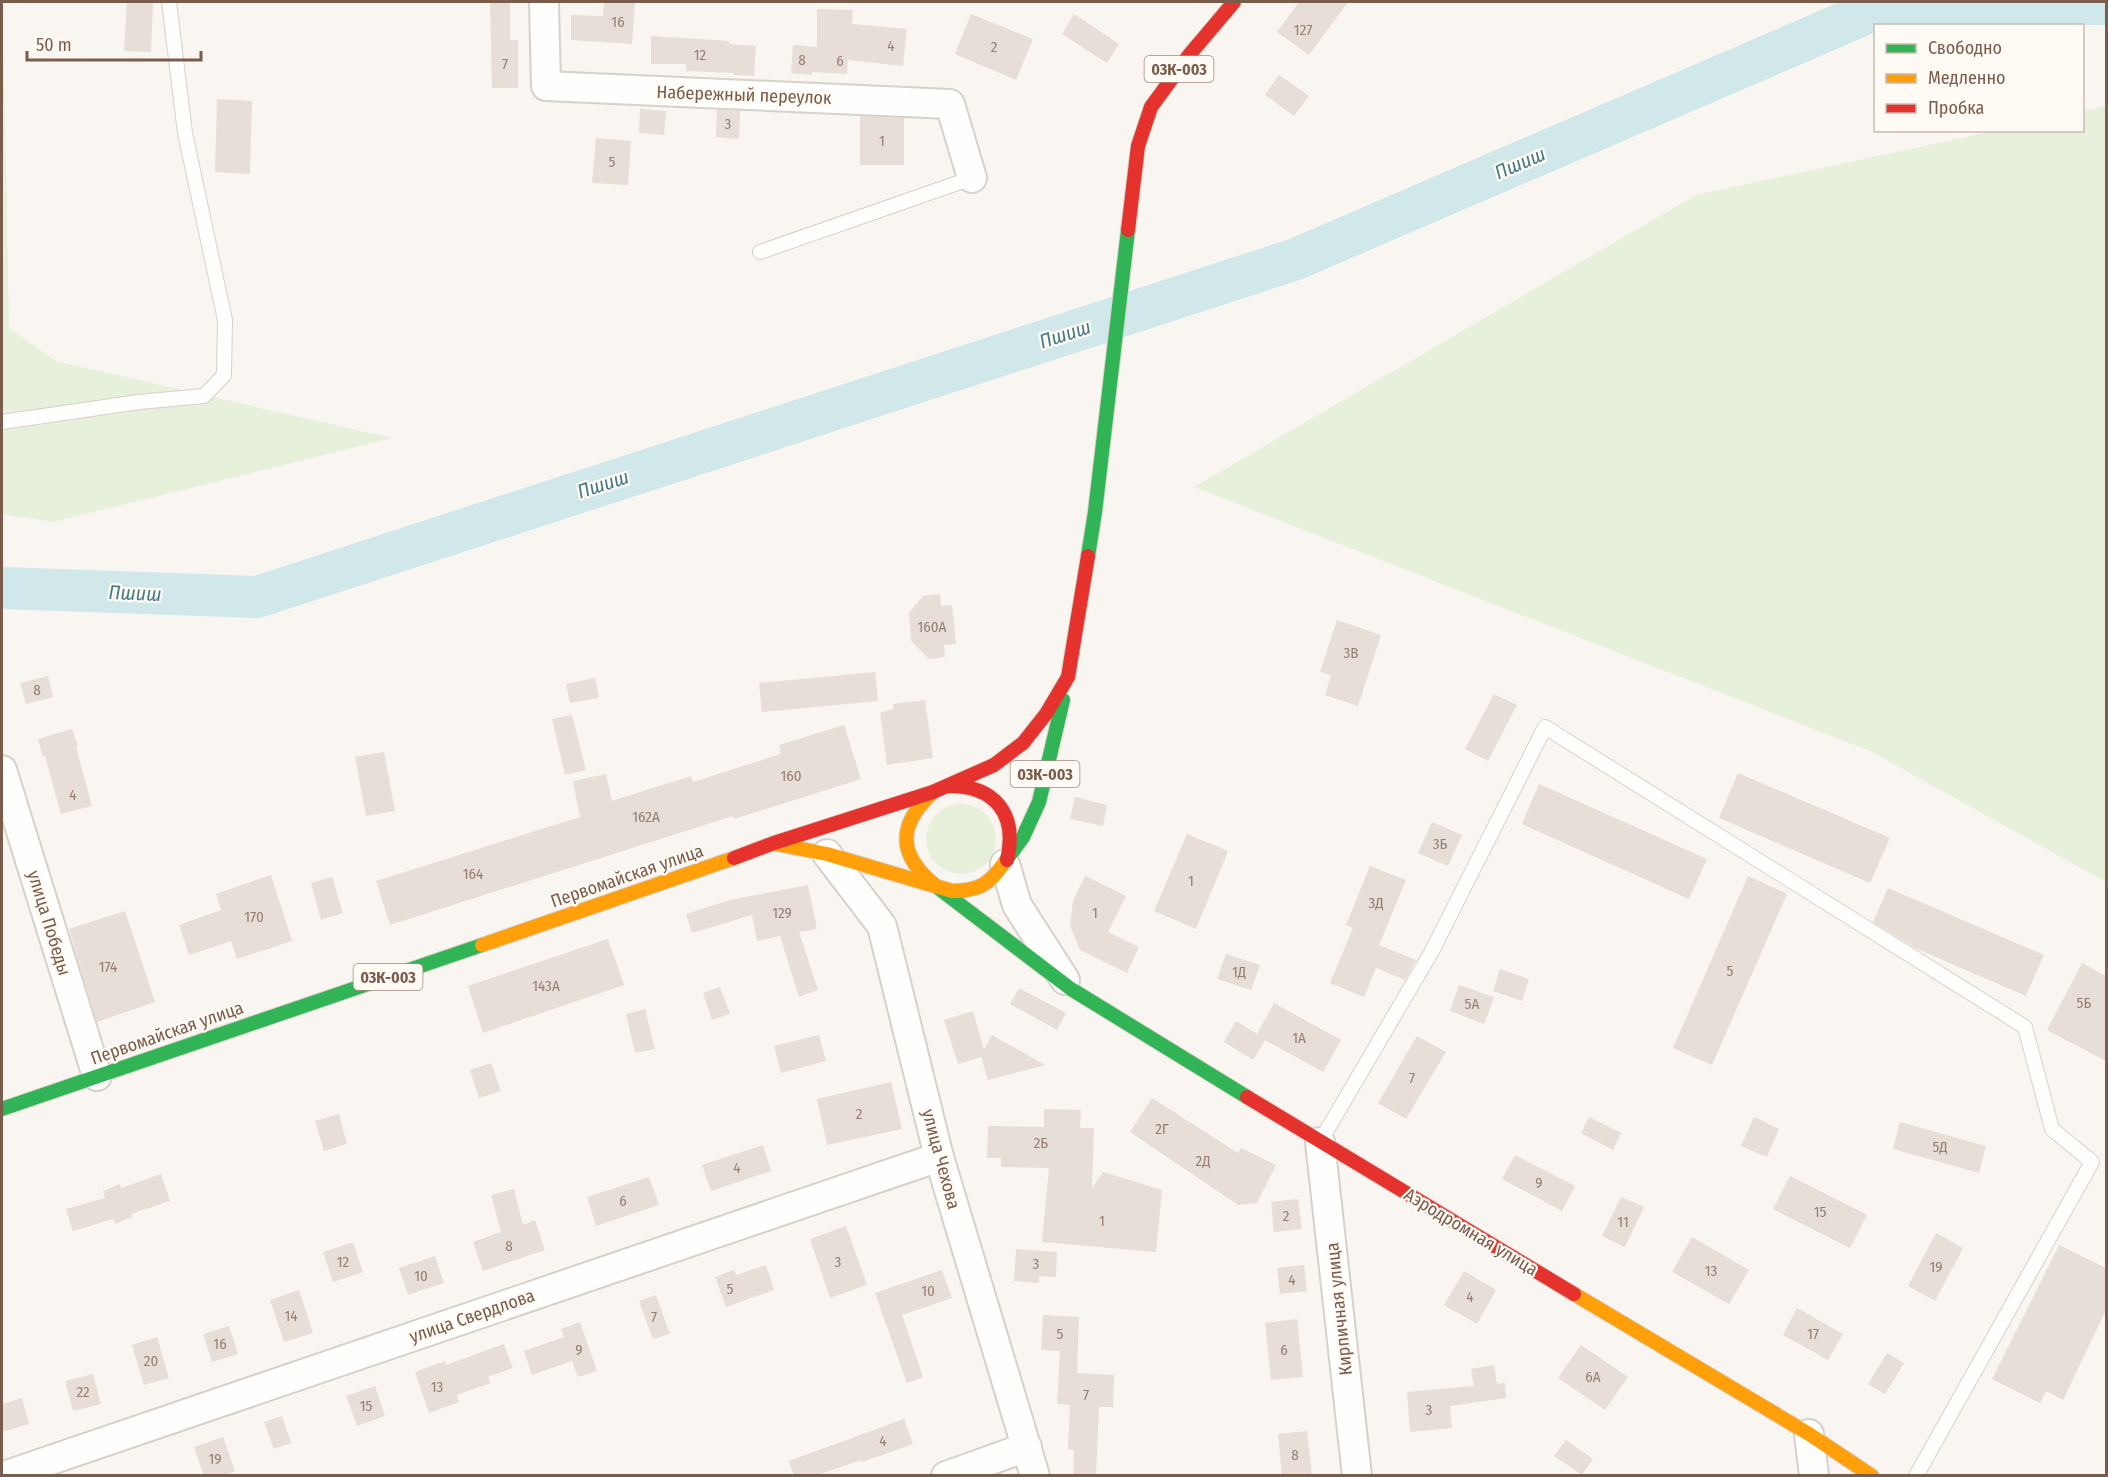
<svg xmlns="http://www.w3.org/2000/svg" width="2108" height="1477" viewBox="0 0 2108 1477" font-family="'Fira Sans Condensed',sans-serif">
<rect width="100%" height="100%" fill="#f9f5f0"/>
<g fill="#e7f0db">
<polygon points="2,63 4,63 9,328 56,361 392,438 54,522 2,514"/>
<polygon points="2106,106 2106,882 1870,751 1194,487 1696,195 1994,131 2082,130 2083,111"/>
<circle cx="961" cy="839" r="35"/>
</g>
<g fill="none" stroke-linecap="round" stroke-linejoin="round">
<polyline stroke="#d0e8ea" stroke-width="7" points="2078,4 2078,2"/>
<polyline stroke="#d0e8ea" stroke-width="42" points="2,588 257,597 1296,259 1888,4 2106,4"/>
</g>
<g fill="#e6ded7">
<polygon points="127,2 153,3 151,52 124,51"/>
<polygon points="490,2 510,2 510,40 518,40 518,88 492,88"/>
<polygon points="604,2 635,2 632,44 571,40 571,15 603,16"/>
<polygon points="1299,2 1348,2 1309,55 1277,32"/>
<polygon points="817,9 853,10 852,24 907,29 903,66 848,60 847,74 812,72 812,75 791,73 793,45 817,47"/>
<polygon points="971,14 1033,39 1016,80 955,54"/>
<polygon points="1074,14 1119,44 1107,63 1062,34"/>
<polygon points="651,36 729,41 729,44 756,46 754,76 734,75 734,73 686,71 686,64 651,64"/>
<polygon points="1279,75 1309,96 1294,116 1265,95"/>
<polygon points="217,99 252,101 250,174 215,172"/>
<polygon points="640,109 666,111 664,135 639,133"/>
<polygon points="717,110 740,111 739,139 716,137"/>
<polygon points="860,116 904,118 904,165 860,165"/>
<polygon points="596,138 631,141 628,185 592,183"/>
<polygon points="940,594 941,606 952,605 956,644 944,645 945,657 929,659 911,641 909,613 923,596"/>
<polygon points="1337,620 1381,635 1358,706 1325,695 1331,675 1320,672"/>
<polygon points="875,672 878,701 762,712 759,683"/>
<polygon points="48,676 53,697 26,704 20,683"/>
<polygon points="595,678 599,698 570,703 566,684"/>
<polygon points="1494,694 1517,705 1488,761 1465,749"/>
<polygon points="925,700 933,758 887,765 880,713 894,709 893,704"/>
<polygon points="572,715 586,770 565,775 552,719"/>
<polygon points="844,725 861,779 734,819 733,816 390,925 376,881 580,817 573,781 606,774 612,801 691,776 693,782 781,754 779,745"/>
<polygon points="72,729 78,746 76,747 92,806 61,814 45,756 43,757 38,739"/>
<polygon points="384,752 395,811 366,816 355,757"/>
<polygon points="1738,773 1890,838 1870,883 1719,818"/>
<polygon points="1539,784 1707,859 1689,899 1522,824"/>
<polygon points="1075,797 1107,805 1103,826 1070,819"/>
<polygon points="1432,822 1462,835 1448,866 1418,853"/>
<polygon points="1187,834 1228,851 1196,929 1154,911"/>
<polygon points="1370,866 1406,880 1379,945 1416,960 1405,980 1376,968 1364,997 1330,983 1353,928 1346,925"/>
<polygon points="271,875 292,941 237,959 231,941 189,955 179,925 221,910 216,894"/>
<polygon points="1085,876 1126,896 1108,932 1139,947 1127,973 1080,950 1070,926 1073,901"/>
<polygon points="1748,876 1787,894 1712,1065 1673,1048"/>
<polygon points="332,877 343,913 321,920 311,883"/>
<polygon points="808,885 817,929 799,932 818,990 799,997 780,936 757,941 752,915 692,933 686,914 730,900"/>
<polygon points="1888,888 2044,955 2026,996 1915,948 1873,922"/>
<polygon points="125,911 155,1002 97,1022 69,929"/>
<polygon points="608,939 624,985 483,1033 468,986"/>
<polygon points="1226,954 1260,965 1251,990 1217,979"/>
<polygon points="2082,963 2106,976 2106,1061 2047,1030"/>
<polygon points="1500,969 1529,979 1522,1001 1493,991"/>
<polygon points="1459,985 1494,997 1484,1024 1450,1011"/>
<polygon points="720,987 730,1014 712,1020 703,993"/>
<polygon points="1019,988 1066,1013 1057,1030 1010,1004"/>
<polygon points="1274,1003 1341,1040 1323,1072 1265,1040 1253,1060 1224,1042 1236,1021 1257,1034"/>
<polygon points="645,1009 655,1049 635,1053 626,1014"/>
<polygon points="973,1011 984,1050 992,1035 1045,1065 988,1080 981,1057 958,1064 944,1020"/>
<polygon points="819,1035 826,1061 781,1073 774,1046"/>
<polygon points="1417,1036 1446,1052 1406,1119 1378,1103"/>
<polygon points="491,1063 501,1091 479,1098 470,1070"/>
<polygon points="891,1082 902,1129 827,1145 817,1099"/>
<polygon points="1152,1098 1238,1153 1241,1148 1276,1165 1257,1203 1238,1205 1130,1132"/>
<polygon points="1044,1109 1081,1110 1080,1128 1094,1128 1092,1188 1103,1172 1162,1190 1156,1252 1042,1242 1049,1168 1001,1167 1001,1158 987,1158 988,1126 1044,1127"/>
<polygon points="339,1114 347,1144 324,1151 315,1121"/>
<polygon points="1589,1117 1621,1133 1613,1150 1581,1133"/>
<polygon points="1754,1117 1779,1129 1767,1157 1741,1146"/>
<polygon points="1900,1122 1986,1146 1979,1173 1893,1149"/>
<polygon points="763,1145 771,1171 711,1191 702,1165"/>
<polygon points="1515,1155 1575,1186 1562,1211 1502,1179"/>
<polygon points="161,1174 170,1201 131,1214 132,1217 115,1224 113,1219 73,1231 66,1209 105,1198 103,1191 120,1184 121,1188"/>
<polygon points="1790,1176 1867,1215 1850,1248 1773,1209"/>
<polygon points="649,1177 659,1205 596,1226 587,1197"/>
<polygon points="514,1189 523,1225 535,1220 545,1250 483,1271 473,1242 501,1232 491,1195"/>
<polygon points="1621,1197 1644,1207 1625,1247 1602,1236"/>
<polygon points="1298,1199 1302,1229 1274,1232 1271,1202"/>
<polygon points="846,1226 867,1285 830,1298 810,1239"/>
<polygon points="1936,1233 1963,1248 1935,1301 1908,1286"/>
<polygon points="1692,1237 1749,1270 1729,1304 1672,1272"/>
<polygon points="353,1242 363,1272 333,1282 323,1252"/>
<polygon points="2059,1245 2106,1268 2106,1310 2063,1400 2046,1391 2040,1403 1992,1379"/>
<polygon points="1016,1249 1057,1252 1056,1277 1039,1276 1039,1283 1014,1281"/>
<polygon points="435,1256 444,1283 408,1295 399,1268"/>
<polygon points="766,1265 774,1290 726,1307 715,1277 734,1270 736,1275"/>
<polygon points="1304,1265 1307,1291 1280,1294 1277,1268"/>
<polygon points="942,1270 952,1298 902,1315 923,1377 907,1383 875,1293"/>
<polygon points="1464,1271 1496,1290 1477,1324 1444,1305"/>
<polygon points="299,1290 313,1333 284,1342 270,1300"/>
<polygon points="656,1295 670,1334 653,1339 639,1301"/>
<polygon points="1797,1308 1843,1334 1828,1360 1783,1335"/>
<polygon points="1043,1315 1079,1317 1077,1373 1114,1375 1113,1407 1099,1407 1096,1476 1073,1476 1074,1450 1068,1449 1070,1405 1057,1404 1060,1351 1041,1350"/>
<polygon points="1297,1319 1303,1377 1271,1380 1265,1323"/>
<polygon points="580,1322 597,1371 578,1377 572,1361 532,1375 524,1351 564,1337 561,1329"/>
<polygon points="229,1326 238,1354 212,1362 203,1334"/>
<polygon points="157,1337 169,1378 144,1385 132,1345"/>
<polygon points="504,1344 513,1368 488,1377 491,1383 457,1395 459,1402 429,1413 415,1372 445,1361 446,1365"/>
<polygon points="1581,1345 1628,1377 1605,1410 1558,1378"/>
<polygon points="1887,1353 1904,1363 1885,1394 1868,1384"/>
<polygon points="1494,1365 1497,1384 1505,1383 1506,1398 1450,1406 1452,1428 1410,1432 1407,1392 1474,1386 1471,1369"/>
<polygon points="93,1374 101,1404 73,1411 65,1381"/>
<polygon points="375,1386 385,1416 357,1426 346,1396"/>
<polygon points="22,1398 29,1424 2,1432 2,1404"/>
<polygon points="282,1416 291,1443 274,1449 264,1422"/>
<polygon points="904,1419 913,1444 862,1462 861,1460 815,1476 794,1476 789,1461"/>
<polygon points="1307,1431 1312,1476 1282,1476 1278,1434"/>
<polygon points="223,1437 235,1471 224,1476 204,1476 194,1447"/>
<polygon points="1566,1440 1593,1459 1582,1475 1554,1456"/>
</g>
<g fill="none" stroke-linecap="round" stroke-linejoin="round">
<g stroke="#d7d1cb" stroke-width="16">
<g id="lane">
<polyline points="760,252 972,178"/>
<polyline points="2,422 139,402 204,396 224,375 225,320 185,133 169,2"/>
<polyline points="1320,1142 1432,951 1545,727 2025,1027 2052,1129 2092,1162 1916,1476"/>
</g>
</g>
<g stroke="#d7d1cb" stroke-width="32">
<g id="street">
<polyline points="544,2 546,86 950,104 972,178"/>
<polyline points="2,770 97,1076"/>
<polyline points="827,854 882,926 939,1157 1035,1476"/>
<polyline points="1005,864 1017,905 1065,980"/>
<polyline points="1320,1142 1357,1476"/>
<polyline points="1809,1434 1814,1476"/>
<polyline points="4,1476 939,1157"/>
<polyline points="946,1476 1027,1447"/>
</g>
</g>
<g stroke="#d9d2cb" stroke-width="16">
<g id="fast">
<polyline points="1088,556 1095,512 1128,230"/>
<polyline points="1004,863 1023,837 1039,802 1063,700"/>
<polyline points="937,887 1071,989 1247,1097"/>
<polyline points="2,1109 482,945"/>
</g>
</g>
<g stroke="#d9d2cb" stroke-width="16">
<g id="slow">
<path d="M933 792C896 826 898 856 937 887"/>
<path d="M776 844 827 854 952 891C978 891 989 885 1004 863"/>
<polyline points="482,945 734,858"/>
<polyline points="1574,1294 1809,1434 1872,1476"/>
</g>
</g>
<g stroke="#d9d2cb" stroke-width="16">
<g id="jam">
<polyline points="1128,230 1138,146 1151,107 1190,54 1234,2"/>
<path d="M947 786C995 785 1018 814 1007 860"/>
<polyline points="734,858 774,843 933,792 994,765 1023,743 1046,714 1068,677 1088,556"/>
<polyline points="1247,1097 1574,1294"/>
</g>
</g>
<use href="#lane" stroke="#fefefd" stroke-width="14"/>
<use href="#street" stroke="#fefefd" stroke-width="28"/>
<use href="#fast" stroke="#30b455" stroke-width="14"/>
<use href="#slow" stroke="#ff9f0a" stroke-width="14"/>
<use href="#jam" stroke="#e5322d" stroke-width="14"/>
</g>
<g text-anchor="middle" stroke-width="4.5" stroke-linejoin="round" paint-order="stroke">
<g font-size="15" fill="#977e72">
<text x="618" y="27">16</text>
<text x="1303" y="35">127</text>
<text x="891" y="51">4</text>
<text x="994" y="52">2</text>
<text x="700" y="60">12</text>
<text x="802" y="65">8</text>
<text x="840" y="66">6</text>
<text x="505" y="69">7</text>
<text x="728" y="129">3</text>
<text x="882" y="146">1</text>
<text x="612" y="167">5</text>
<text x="932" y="632">160А</text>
<text x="1351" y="658">3В</text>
<text x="37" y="695">8</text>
<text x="791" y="781">160</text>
<text x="73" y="800">4</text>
<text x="646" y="822">162А</text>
<text x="1440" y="849">3Б</text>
<text x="473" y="879">164</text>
<text x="1191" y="886">1</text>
<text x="1376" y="908">3Д</text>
<text x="782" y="918">129</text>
<text x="1095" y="918">1</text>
<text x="254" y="922">170</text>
<text x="108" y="972">174</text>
<text x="1730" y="976">5</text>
<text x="1239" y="977">1Д</text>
<text x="546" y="991">143А</text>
<text x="2084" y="1008">5Б</text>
<text x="1472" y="1009">5А</text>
<text x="1299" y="1043">1А</text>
<text x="1412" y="1083">7</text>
<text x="859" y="1119">2</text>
<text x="1162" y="1134">2Г</text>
<text x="1041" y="1148">2Б</text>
<text x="1940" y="1152">5Д</text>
<text x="1203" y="1166">2Д</text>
<text x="737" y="1173">4</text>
<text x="1539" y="1188">9</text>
<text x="623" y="1206">6</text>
<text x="1820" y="1217">15</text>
<text x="1286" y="1221">2</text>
<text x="1102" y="1226">1</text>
<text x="1623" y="1227">11</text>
<text x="509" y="1251">8</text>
<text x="343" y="1267">12</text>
<text x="838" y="1267">3</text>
<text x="1036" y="1269">3</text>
<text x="1936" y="1272">19</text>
<text x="1711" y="1276">13</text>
<text x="421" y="1281">10</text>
<text x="1292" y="1285">4</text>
<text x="730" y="1294">5</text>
<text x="928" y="1296">10</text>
<text x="1470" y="1302">4</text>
<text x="291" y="1321">14</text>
<text x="654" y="1322">7</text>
<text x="1060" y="1339">5</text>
<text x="1813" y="1339">17</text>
<text x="220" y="1349">16</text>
<text x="579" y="1355">9</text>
<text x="1284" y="1355">6</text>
<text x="151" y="1366">20</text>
<text x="1593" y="1382">6А</text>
<text x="437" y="1392">13</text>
<text x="83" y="1397">22</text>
<text x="1086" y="1400">7</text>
<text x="366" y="1411">15</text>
<text x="1429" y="1415">3</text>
<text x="883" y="1446">4</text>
<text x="1295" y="1460">8</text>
<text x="215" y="1464">19</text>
</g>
<g fill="#fffaf3" stroke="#a28b7f" stroke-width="1.5">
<rect x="1144.5" y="56" width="69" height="26" rx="4.5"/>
<rect x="1010.5" y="761" width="69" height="26" rx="4.5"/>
<rect x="353.5" y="964" width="69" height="26" rx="4.5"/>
</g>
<g font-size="16" font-weight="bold" fill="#7a5c4d">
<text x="1179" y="75">03К-003</text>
<text x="1045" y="780">03К-003</text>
<text x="388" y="983">03К-003</text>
</g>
<g font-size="18" fill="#7a5c4d" stroke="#fffaf3">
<text transform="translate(744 95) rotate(2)" y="6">Набережный переулок</text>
<text transform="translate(627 876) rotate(-19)" y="6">Первомайская улица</text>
<text transform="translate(49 923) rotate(73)" y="6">улица Победы</text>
<text transform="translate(167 1033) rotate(-19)" y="6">Первомайская улица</text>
<text transform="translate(941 1159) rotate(75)" y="6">улица Чехова</text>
<text transform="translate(1471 1232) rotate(31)" y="6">Аэродромная улица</text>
<text transform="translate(1339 1309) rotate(-96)" y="6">Кирпичная улица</text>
<text transform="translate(472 1316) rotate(-19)" y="6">улица Свердлова</text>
</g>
<g font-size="20" font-style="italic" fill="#437c86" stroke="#fffaf3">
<text transform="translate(1520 163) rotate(-23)" y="7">Пшиш</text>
<text transform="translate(1065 334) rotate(-18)" y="7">Пшиш</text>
<text transform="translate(603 484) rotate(-18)" y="7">Пшиш</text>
<text transform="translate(135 593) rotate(2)" y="7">Пшиш</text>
</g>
</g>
<rect width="2108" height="1477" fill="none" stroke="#7a5c4d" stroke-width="6"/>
<rect x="1874" y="24" width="210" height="108" fill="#fffaf3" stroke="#cabbb1" stroke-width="1.5"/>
<rect x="1886" y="44" width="30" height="9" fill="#30b455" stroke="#cabbb1" stroke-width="1.5"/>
<text x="1928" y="54" font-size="18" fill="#7a5c4d">Свободно</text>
<rect x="1886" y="74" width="30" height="9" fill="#ff9f0a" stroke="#cabbb1" stroke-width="1.5"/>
<text x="1928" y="84" font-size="18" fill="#7a5c4d">Медленно</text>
<rect x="1886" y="104" width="30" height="9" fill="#e5322d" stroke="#cabbb1" stroke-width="1.5"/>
<text x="1928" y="114" font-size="18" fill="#7a5c4d">Пробка</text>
<path d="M27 51v9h174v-9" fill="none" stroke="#7a5c4d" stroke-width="3"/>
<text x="36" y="51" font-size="18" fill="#7a5c4d" stroke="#fffaf3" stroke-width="4.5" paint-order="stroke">50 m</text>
</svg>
